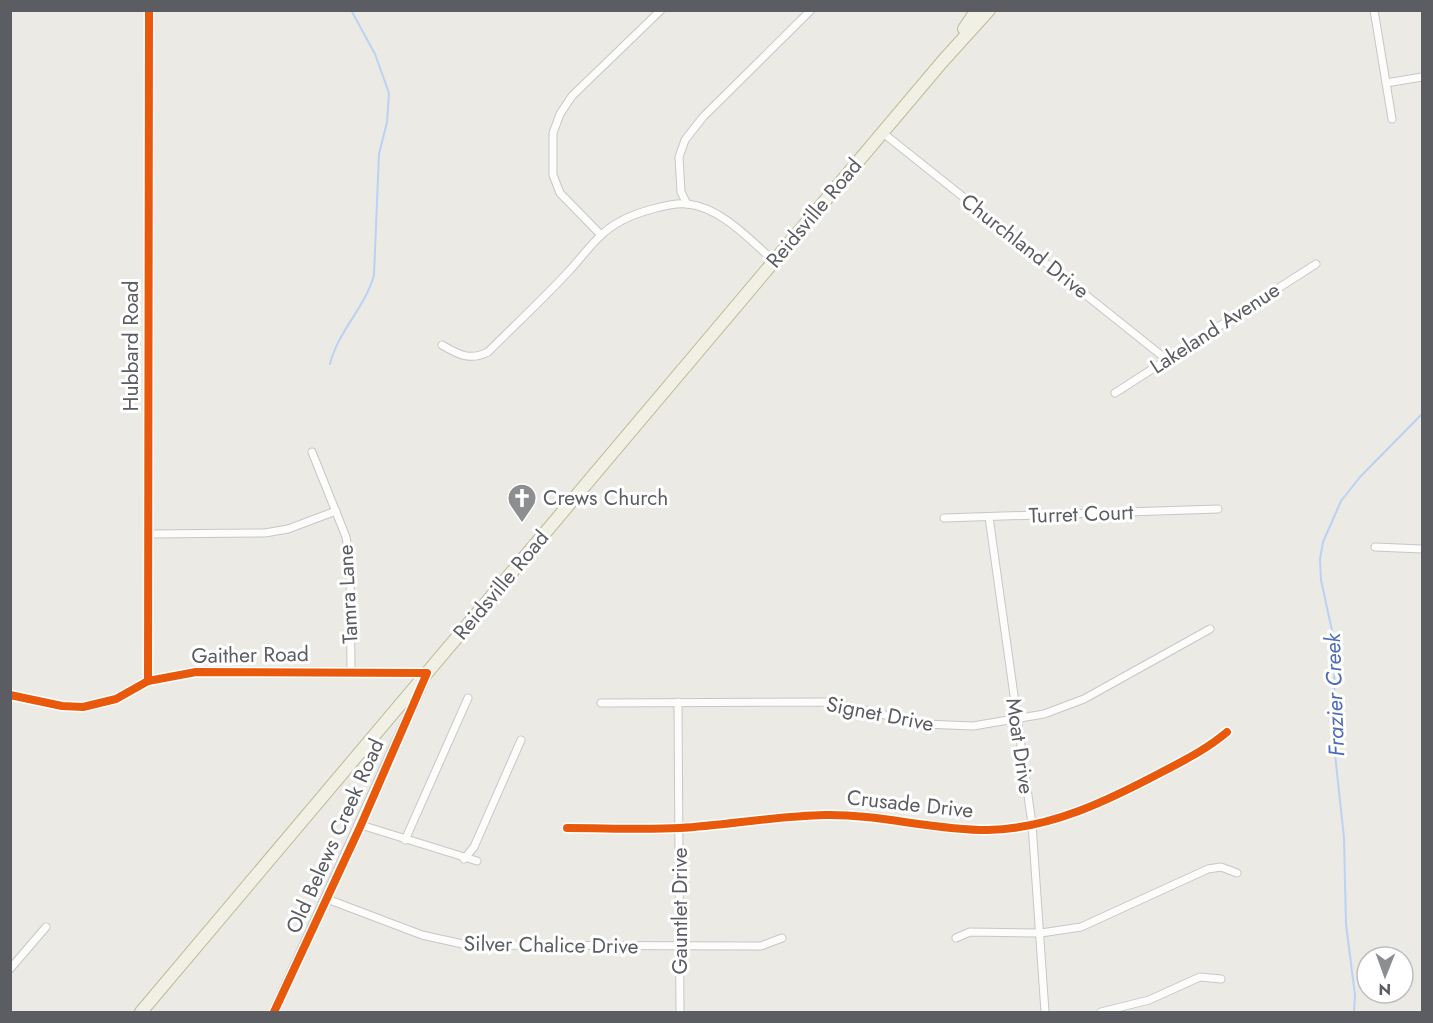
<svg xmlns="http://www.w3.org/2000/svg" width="1433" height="1023" viewBox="0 0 1433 1023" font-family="Jost,sans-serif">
<rect width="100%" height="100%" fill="#ebeae5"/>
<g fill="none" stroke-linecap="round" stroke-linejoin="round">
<g stroke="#bbd2f3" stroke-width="2">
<path d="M330 364C338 331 365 308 374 275L379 154 387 122 389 93 375 54 351 10"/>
<polyline points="1354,1012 1355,995 1346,924 1344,838 1335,754 1334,640 1321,580 1320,559 1323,542 1341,501 1360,477 1422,414"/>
</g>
<g stroke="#c8c7c7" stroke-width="9">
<g id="minor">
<polyline points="1374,10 1392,119"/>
<polyline points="1386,83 1422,77"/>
<polyline points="883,133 1166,359"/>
<polyline points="687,204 681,192 679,157 685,140 703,117 811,10"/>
<polyline points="601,235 560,193 553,175 553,133 560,114 572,96 661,10"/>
<path d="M442 345C459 355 470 361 488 352 515 325 543 299 569 271 585 254 599 232 621 221 635 213 671 202 687 204 721 207 751 241 774 261"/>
<polyline points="1115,393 1316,264"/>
<polyline points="312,452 346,537 350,561 351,671"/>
<polyline points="989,517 1032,824 1045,1012"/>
<polyline points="944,518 1218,509"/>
<polyline points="149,534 265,533 288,529 336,511"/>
<polyline points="1375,547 1422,549"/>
<polyline points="148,681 149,10"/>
<polyline points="10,695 62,706 83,707 116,699 148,681 196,672 427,673"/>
<polyline points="678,702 680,1012"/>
<polyline points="601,703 828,702 924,724 973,726 1044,714 1084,699 1210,629"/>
<polyline points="361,825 477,861"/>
<path d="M567 828C605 828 643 830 680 828 728 825 776 816 825 815 879 814 932 830 987 830 1050 829 1107 801 1162 772 1185 760 1207 749 1227 732"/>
<polyline points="405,840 468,698"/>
<polyline points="464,859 474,847 521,740"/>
<polyline points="327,899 422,935 467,945 761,946 782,938"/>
<polyline points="956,938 970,932 1041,933 1081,927 1208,869 1221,867 1237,873"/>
<polyline points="10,969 46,927"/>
<polyline points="1101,1012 1149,1000 1200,977 1221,979"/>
</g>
</g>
<g stroke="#c8c7c7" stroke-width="11">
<polyline id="tertiary" points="274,1012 424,681"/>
</g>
<g stroke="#c0ba95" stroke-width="14">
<g id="trunk">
<polyline points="964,29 977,10"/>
<polyline points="141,1012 942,62 989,10"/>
</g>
</g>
<use href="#minor" stroke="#fcfcfb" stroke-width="7"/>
<use href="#tertiary" stroke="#fcfcfb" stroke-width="9"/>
<use href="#trunk" stroke="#f0f0e4" stroke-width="12"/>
<g stroke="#fff" stroke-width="11">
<g id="cycleway">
<polyline points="148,681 149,10"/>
<polyline points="10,695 62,706 83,707 116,699 148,681 196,672 427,673 361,825 274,1012"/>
<path d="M567 828C605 828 643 830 680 828 728 825 776 816 825 815 879 814 932 830 987 830 1050 829 1107 801 1162 772 1185 760 1207 749 1227 732"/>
</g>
</g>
<use href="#cycleway" stroke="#e8590c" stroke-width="8"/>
</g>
<defs>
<g id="church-pin" transform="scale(1.5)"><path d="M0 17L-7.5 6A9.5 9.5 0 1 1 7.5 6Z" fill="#8d8e90" stroke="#fff"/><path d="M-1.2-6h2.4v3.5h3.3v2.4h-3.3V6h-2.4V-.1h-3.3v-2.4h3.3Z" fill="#fff"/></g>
</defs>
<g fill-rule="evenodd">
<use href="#church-pin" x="522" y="498"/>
</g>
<g text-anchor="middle" stroke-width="6" stroke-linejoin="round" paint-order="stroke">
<g font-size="21" fill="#5b5d63" stroke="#fff">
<text transform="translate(814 213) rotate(-50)" y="7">Reidsville Road</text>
<text transform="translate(1025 246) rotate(38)" y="7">Churchland Drive</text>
<text transform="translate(1215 328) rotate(-33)" y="7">Lakeland Avenue</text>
<text transform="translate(131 346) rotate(-90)" y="7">Hubbard Road</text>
<text transform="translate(1081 514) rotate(-2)" y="7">Turret Court</text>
<text transform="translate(501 585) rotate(-50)" y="7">Reidsville Road</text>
<text transform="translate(348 594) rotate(-93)" y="7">Tamra Lane</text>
<text transform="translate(250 655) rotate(-1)" y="7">Gaither Road</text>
<text transform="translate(880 714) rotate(11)" y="7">Signet Drive</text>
<text transform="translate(1020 746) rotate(82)" y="7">Moat Drive</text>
<text transform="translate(910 804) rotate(6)" y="7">Crusade Drive</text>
<text transform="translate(335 836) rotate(-66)" y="7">Old Belews Creek Road</text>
<text transform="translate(680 911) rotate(-90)" y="7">Gauntlet Drive</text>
<text transform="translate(551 945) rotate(1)" y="7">Silver Chalice Drive</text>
</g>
<g font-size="21" fill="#5b5d63" stroke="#fff" text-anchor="start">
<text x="543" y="505">Crews Church</text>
</g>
<g font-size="22" font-style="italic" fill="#4c6eba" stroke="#fff">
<text transform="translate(1334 695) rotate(-92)" y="8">Frazier Creek</text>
</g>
</g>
<rect width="1433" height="1023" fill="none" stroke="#5b5d63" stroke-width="24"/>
<g transform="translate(1385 975) rotate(181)"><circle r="28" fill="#ffffff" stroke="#bdbec1" stroke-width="1.5"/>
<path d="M0-4.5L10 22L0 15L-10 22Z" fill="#8d8e90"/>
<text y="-9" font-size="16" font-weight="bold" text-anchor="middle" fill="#5b5d63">N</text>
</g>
</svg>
